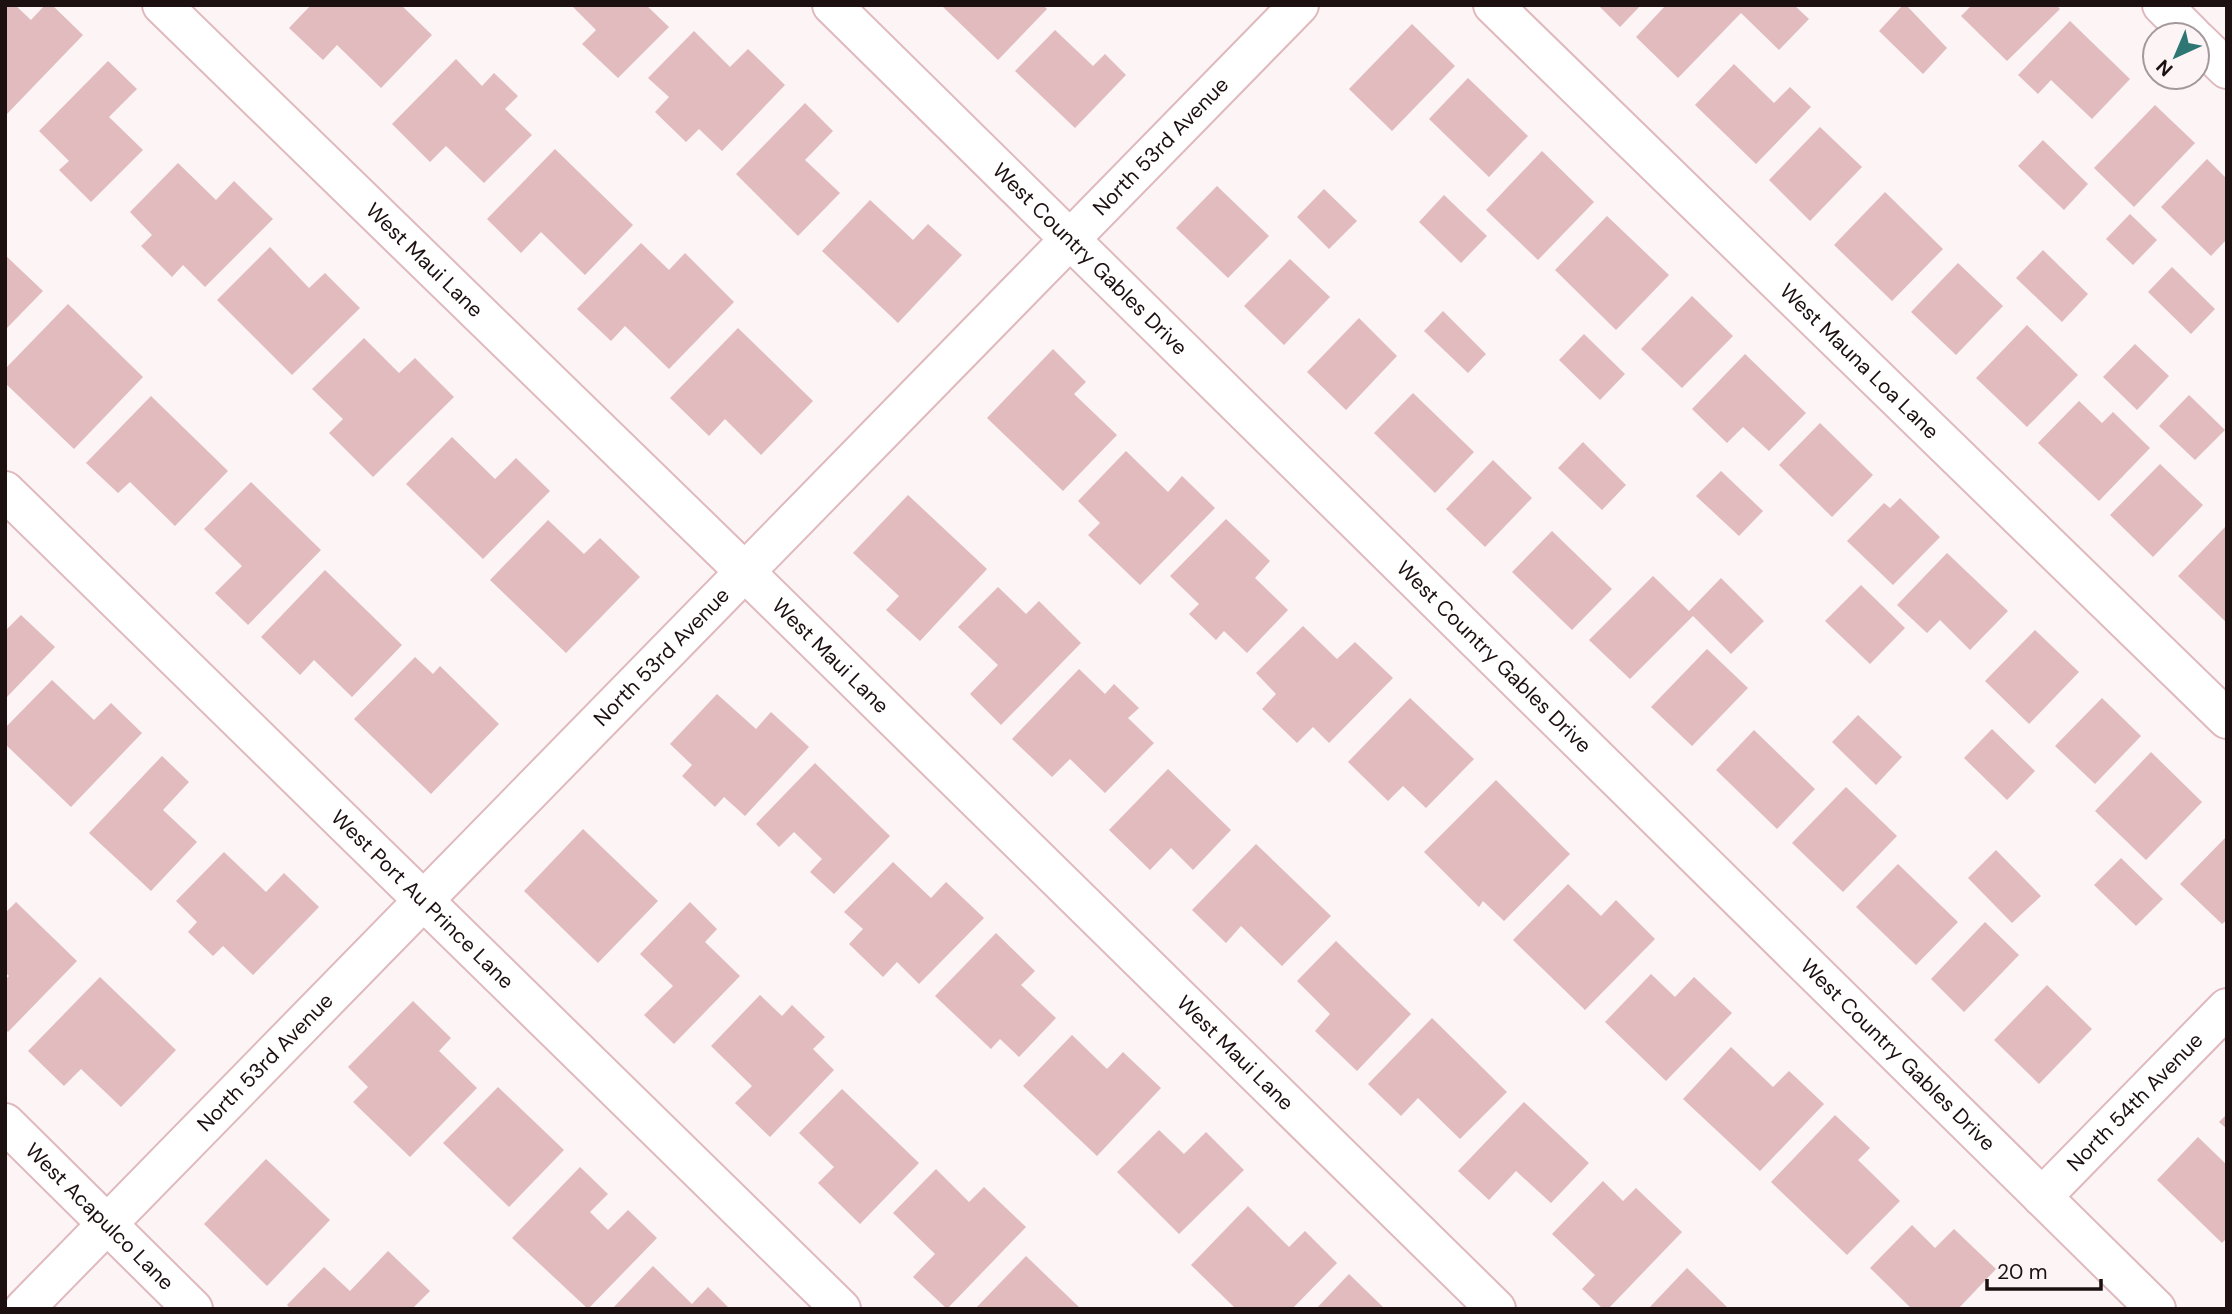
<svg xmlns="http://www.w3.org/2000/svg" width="2232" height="1314" viewBox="0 0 2232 1314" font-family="'DM Sans',sans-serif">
<rect width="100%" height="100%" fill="#fcf4f5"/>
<g fill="#e1bbbe">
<polygon points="5,5 15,5 31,20 45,5 52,5 83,35 5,116"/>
<polygon points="311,5 401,5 432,35 381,88 337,45 323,60 289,28"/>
<polygon points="571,5 646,5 669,27 618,78 582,44 596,30"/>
<polygon points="941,5 1043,5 1047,9 998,60"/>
<polygon points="1598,5 1641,5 1620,27"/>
<polygon points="1666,5 1794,5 1809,19 1779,50 1741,13 1678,78 1636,37"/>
<polygon points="1903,5 1906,5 1947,48 1923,74 1879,31"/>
<polygon points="1972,5 2056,5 2060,9 2007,61 1961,16"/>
<polygon points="2070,21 2130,79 2092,119 2051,80 2038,94 2018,75"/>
<polygon points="1412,24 1455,66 1392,131 1349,89"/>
<polygon points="1055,30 1093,66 1105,54 1126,75 1075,128 1015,71"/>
<polygon points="694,31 730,67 748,49 785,85 722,151 699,129 686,142 655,112 669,97 648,78"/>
<polygon points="456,59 482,86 494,73 518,96 505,109 532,135 484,183 446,146 430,162 392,124"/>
<polygon points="108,61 137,89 109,117 143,150 91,202 59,170 69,161 39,131"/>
<polygon points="1734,64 1774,103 1790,87 1811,107 1756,164 1695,105"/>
<polygon points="1468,78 1528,136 1489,177 1429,119"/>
<polygon points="805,103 833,131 805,160 840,193 798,236 736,174"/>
<polygon points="2155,105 2195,143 2134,207 2094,168"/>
<polygon points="1820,127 1862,167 1810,221 1769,180"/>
<polygon points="2043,140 2088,184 2064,210 2018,166"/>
<polygon points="555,149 633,225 585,275 541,232 521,253 487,219"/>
<polygon points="1542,151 1594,202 1538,260 1486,210"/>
<polygon points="2207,159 2227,179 2227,239 2211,256 2161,207"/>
<polygon points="178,163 216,200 234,181 273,219 205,287 183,265 172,277 141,246 152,235 130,212"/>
<polygon points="1217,186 1269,236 1228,278 1176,228"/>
<polygon points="1324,189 1357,221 1329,249 1297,217"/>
<polygon points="1885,192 1943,249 1892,301 1834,245"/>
<polygon points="1444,195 1487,236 1461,263 1419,222"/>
<polygon points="870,200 913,240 928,224 962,255 898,323 822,251"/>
<polygon points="2130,214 2157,240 2133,265 2106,239"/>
<polygon points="1607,216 1669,275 1616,330 1555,270"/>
<polygon points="641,243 669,270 685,253 734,302 669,369 625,326 611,341 577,309"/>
<polygon points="270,247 309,288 325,273 360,308 292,375 217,300"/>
<polygon points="2043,250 2088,294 2062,322 2016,278"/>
<polygon points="5,255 43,291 5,330"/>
<polygon points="1290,259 1330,297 1284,345 1244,306"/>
<polygon points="1958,263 2003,306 1956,355 1911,312"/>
<polygon points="2172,267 2215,309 2191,334 2148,292"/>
<polygon points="1692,296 1733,336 1682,388 1641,349"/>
<polygon points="68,304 143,377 74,449 5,383 5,369"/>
<polygon points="1443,311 1486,354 1468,373 1424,331"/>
<polygon points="1359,318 1397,356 1346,410 1307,372"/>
<polygon points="2027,325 2078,375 2027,427 1976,378"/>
<polygon points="738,328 813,401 761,455 725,419 709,436 670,398"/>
<polygon points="1584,334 1625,374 1600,400 1559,360"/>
<polygon points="364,338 399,373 415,358 454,397 373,477 329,433 343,419 312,389"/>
<polygon points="2135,344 2169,376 2137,410 2103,377"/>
<polygon points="1053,349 1086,382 1074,394 1117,435 1063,491 987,418"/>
<polygon points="1745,354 1806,413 1769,451 1743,427 1727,443 1692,409"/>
<polygon points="1413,393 1474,452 1435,493 1374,433"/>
<polygon points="2189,395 2225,430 2195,460 2159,426"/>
<polygon points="151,396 228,471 175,526 130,482 118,493 86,463"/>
<polygon points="2079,401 2102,423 2113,412 2150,448 2099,501 2038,443"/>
<polygon points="1820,423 1873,475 1832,517 1779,465"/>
<polygon points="452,437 495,479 516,458 550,491 483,559 406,484"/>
<polygon points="1583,442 1626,485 1602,510 1558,468"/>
<polygon points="1126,451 1168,492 1182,476 1215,508 1140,585 1088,535 1100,523 1078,501"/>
<polygon points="1493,460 1532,498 1485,547 1446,509"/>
<polygon points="2160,464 2203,505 2153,557 2110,515"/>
<polygon points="1721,471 1763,511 1739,536 1696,496"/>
<polygon points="251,482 321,550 248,625 215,593 242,566 204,529"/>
<polygon points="908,495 987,569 920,641 886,610 899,596 853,553"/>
<polygon points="1900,498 1940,537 1893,585 1847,541 1884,503 1890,508"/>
<polygon points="1226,519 1270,561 1255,578 1288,610 1247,653 1224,631 1216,640 1189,614 1199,604 1170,576"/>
<polygon points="548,520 584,554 600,538 640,577 566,653 490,580"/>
<polygon points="2227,525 2227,623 2178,576"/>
<polygon points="1552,531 1612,589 1572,630 1512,572"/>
<polygon points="1947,553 2008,611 1970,650 1940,620 1927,633 1897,605"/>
<polygon points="325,570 402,645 352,697 314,660 300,675 261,637"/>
<polygon points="1653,576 1689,611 1721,578 1764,621 1731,654 1693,616 1630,679 1589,640"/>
<polygon points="1861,585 1905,628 1870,664 1825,621"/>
<polygon points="998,587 1026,614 1039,601 1081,643 1001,725 970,694 998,665 958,627"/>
<polygon points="21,615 55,647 5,699 5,631"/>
<polygon points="1303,626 1337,659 1355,642 1393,678 1329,743 1313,727 1297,743 1262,709 1276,694 1256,673"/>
<polygon points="2035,630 2079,672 2029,724 1985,681"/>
<polygon points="1707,649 1748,688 1692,746 1651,707"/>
<polygon points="415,657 433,674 440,666 499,724 431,794 354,719"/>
<polygon points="1079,669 1105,694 1114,684 1139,708 1128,718 1154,743 1105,793 1070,759 1052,777 1012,739"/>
<polygon points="52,680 94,720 111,703 142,733 71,807 5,744 5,728"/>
<polygon points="717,694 756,729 771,712 809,747 745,816 724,797 715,807 682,776 692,765 670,744"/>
<polygon points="1410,698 1474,759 1426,808 1403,786 1388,801 1348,762"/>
<polygon points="2102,698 2141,736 2095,784 2055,746"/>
<polygon points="1858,715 1902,757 1876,785 1832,742"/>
<polygon points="1992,729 2035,771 2007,800 1964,758"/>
<polygon points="1754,730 1815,789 1777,829 1716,770"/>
<polygon points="2151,752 2202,802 2146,860 2095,811"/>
<polygon points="162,756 189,782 163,810 197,842 151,891 89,833"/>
<polygon points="815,763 890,836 834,894 810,872 822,859 794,832 779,847 756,824"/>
<polygon points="1168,769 1231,830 1193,870 1171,848 1150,870 1109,830"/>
<polygon points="1496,780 1570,854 1504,921 1483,901 1479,907 1424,852"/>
<polygon points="1846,787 1897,836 1843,892 1792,843"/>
<polygon points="583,829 658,901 598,963 524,891"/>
<polygon points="2227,836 2227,920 2222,924 2180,884"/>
<polygon points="1256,844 1331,916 1282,966 1241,926 1226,943 1192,910"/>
<polygon points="1996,850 2041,896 2012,923 1968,878"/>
<polygon points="224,852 266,892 284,873 319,907 253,975 223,946 213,956 188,932 197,922 176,901"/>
<polygon points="2121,858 2163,899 2136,926 2094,885"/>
<polygon points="893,862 931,898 946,882 984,918 919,984 897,962 883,977 849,944 863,929 844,912"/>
<polygon points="1898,864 1958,922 1916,965 1856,907"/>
<polygon points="1568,884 1601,916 1616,900 1655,939 1585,1010 1513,940"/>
<polygon points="16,902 77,961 8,1032 5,1029 5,980 9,976 5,972 5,913"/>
<polygon points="690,902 717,929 705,942 740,976 674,1044 644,1015 673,986 640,954"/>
<polygon points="1985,922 2019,955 1964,1012 1931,979"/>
<polygon points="996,933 1035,971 1021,985 1056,1018 1019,1057 1000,1039 991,1049 935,996"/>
<polygon points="1336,941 1411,1014 1357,1071 1315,1031 1330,1014 1297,981"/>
<polygon points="1651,974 1675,997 1694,977 1732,1013 1666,1081 1605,1022"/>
<polygon points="100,977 176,1050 121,1107 81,1069 64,1086 28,1051"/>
<polygon points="2047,985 2092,1029 2039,1084 1994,1040"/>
<polygon points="760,995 782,1016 792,1005 825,1037 813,1049 834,1070 770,1137 735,1103 752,1086 711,1046"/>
<polygon points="413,1001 451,1038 439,1051 477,1088 410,1157 353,1102 368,1087 348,1067"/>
<polygon points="1432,1018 1507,1092 1460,1139 1418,1098 1401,1116 1368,1084"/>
<polygon points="1072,1035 1107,1069 1123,1052 1161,1088 1097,1156 1023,1086"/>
<polygon points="1731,1047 1773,1087 1789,1071 1824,1104 1760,1171 1683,1099"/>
<polygon points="498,1087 564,1150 509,1207 443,1143"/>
<polygon points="842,1089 919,1163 860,1224 818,1183 834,1167 799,1133"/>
<polygon points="1524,1102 1589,1163 1551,1203 1516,1171 1489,1200 1458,1171"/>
<polygon points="2227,1114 2227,1129 2219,1122"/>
<polygon points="1835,1115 1870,1148 1858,1160 1900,1201 1847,1255 1771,1182"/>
<polygon points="1159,1130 1184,1154 1206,1132 1244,1170 1179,1234 1117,1172"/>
<polygon points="2198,1137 2227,1165 2227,1238 2222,1243 2157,1180"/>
<polygon points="266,1159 330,1220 267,1286 204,1224"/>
<polygon points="580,1167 608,1194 590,1212 608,1230 628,1210 657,1238 588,1309 512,1238"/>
<polygon points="936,1169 969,1202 984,1187 1026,1227 947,1309 913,1277 935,1254 893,1213"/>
<polygon points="1603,1181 1623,1201 1636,1188 1682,1232 1608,1309 1603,1309 1582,1289 1595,1275 1552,1234"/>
<polygon points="1248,1206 1289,1247 1305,1231 1337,1263 1292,1309 1236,1309 1191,1265"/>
<polygon points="1912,1225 1935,1248 1954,1229 1996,1269 1958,1309 1912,1309 1870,1268"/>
<polygon points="388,1251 430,1291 412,1309 291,1309 287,1305 324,1267 350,1291"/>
<polygon points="1026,1256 1081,1309 975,1309"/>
<polygon points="653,1266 692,1304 708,1287 730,1309 612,1309"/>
<polygon points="1687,1268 1729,1309 1648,1309"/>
<polygon points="1349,1274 1385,1309 1316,1309"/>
</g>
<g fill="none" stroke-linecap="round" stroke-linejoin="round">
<g stroke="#dfb9bd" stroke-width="42">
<g id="minor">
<path id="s1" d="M162 5 745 572 1496 1309"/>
<path id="s2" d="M832 5 2156 1309"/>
<path id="s3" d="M1493 5 2227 719"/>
<polyline points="2162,5 2192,35"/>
<polyline points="2197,40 2227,69"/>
<path id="s4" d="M5 491 841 1309"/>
<path id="s5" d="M5 1123 193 1309"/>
<path id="s6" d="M2042 1197 2227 1008"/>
<path id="s7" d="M24 1309 1299 5"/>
</g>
</g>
<use href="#minor" stroke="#fff" stroke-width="38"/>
</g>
<g text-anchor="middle" stroke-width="5" stroke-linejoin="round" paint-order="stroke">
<g font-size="21" fill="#1d1011" stroke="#fcf4f5">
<text dy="7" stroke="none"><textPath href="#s7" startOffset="1626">North 53rd Avenue</textPath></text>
<text dy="7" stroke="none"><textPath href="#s2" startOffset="362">West Country Gables Drive</textPath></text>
<text dy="7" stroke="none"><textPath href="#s1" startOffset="366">West Maui Lane</textPath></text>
<text dy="7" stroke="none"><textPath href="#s3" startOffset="511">West Mauna Loa Lane</textPath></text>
<text dy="7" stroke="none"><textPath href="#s1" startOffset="933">West Maui Lane</textPath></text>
<text dy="7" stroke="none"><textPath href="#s7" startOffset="912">North 53rd Avenue</textPath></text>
<text dy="7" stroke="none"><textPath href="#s2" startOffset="929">West Country Gables Drive</textPath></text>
<text dy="7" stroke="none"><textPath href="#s4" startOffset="584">West Port Au Prince Lane</textPath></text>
<text dy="7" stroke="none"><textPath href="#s1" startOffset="1500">West Maui Lane</textPath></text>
<text dy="7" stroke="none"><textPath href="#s2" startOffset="1496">West Country Gables Drive</textPath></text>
<text dy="7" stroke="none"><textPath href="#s7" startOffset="345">North 53rd Avenue</textPath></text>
<text dy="7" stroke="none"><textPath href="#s6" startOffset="133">North 54th Avenue</textPath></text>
<text dy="7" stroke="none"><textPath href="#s5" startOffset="133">West Acapulco Lane</textPath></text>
</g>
</g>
<rect width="2232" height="1314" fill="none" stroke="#1d1011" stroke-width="14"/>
<g transform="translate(2176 56) rotate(224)"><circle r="33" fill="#fcf4f5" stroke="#a3999a" stroke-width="2"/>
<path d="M0-5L12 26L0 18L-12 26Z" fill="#2d7673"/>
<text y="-10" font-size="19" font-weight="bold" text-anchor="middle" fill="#1d1011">N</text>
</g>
<path d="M1987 1279v10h114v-10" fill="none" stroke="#1d1011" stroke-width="3.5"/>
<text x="1997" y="1279" font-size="21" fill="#1d1011" stroke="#fcf4f5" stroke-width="5" paint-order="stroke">20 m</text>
</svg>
